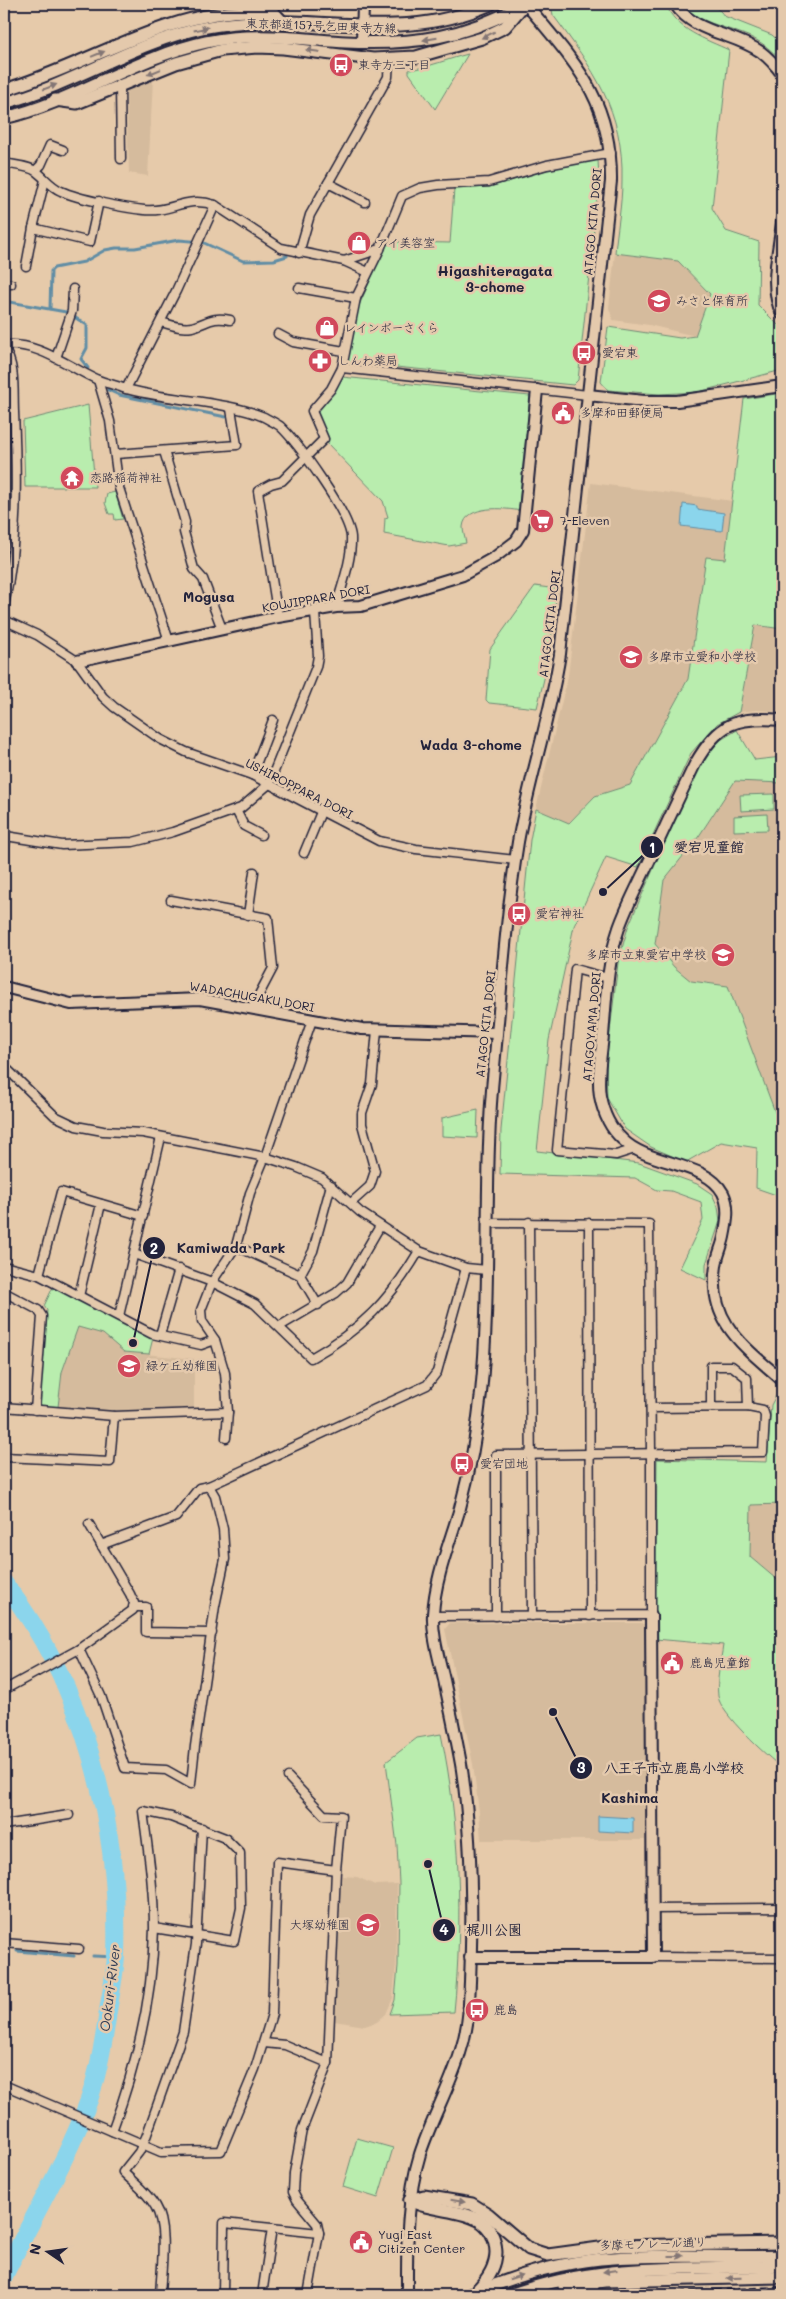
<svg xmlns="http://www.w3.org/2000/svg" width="786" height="2299" viewBox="0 0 786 2299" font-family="Mali,'Klee One',sans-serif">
<rect width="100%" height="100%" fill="#e6caaa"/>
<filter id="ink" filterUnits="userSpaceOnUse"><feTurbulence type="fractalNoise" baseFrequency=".02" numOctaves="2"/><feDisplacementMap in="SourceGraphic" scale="10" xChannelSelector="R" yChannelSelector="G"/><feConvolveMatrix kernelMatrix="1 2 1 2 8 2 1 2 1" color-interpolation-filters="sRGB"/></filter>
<g filter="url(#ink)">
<g fill="#d5bb9d">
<polygon points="153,79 148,176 129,173 126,90"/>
<polygon points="615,253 678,261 710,294 695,336 649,325 613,320 609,308"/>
<polygon points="591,483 733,501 725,560 706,558 688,679 630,785 595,796 568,823 536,809 568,676"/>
<polygon points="755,625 782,629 782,712 757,710 739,712"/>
<polygon points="735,781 782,783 782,1131 728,986 691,981 674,967 655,944 664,880 699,836"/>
<polygon points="78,1327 103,1334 124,1352 194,1359 194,1408 155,1410 137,1414 58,1407 62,1372"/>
<polygon points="782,1504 782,1584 750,1557 751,1505"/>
<polygon points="450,1623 641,1623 645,1625 645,1840 481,1840 479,1812 473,1764 445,1629"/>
<polygon points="342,1876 357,1877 375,1885 397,1884 396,1965 393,1998 386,2014 377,2022 365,2026 334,2021"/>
</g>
<g fill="#b9edae" stroke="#6e8874">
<path d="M551 4H666C674 29 707 40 729 50L712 208 726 231 759 242 758 305 782 329V370L698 392 659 394 608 390 601 382 608 327 680 338 695 336 710 294 678 261 615 253C617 229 622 205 622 181 624 110 593 69 553 15Z"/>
<path d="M682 4C698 4 714 0 724 16L772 35 782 44V62C775 54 767 46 758 41 738 29 694 23 682 4Z"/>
<path d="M468 54 435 109 409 73V70C429 67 448 59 468 54Z"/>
<polygon points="598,160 599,180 578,380 573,385 347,362 357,310 386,245 397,242 450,243 454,189 489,187 550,169"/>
<path d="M342 377 530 396 520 497 521 511C506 508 465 504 463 527 463 532 465 538 466 543L449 546 384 534 385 518 388 517 383 501 326 442 329 439 316 410 339 379Z"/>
<polygon points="782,393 782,629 755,625 739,712 717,724 691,753 638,867 606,857 574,926 549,1040 537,1151 639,1163 697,1184 712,1194 718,1207 720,1221 706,1264 706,1280 680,1268 703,1220 701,1202 671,1191 657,1190 635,1178 500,1174 501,1130 530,840 536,809 569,823 595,796 630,785 688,679 706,557 725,559 744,399"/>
<polygon points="88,405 95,487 25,487 23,421"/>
<polygon points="115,492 123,519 115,520 114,514 109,514 105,503 107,494"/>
<polygon points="535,586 557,589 549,658 537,708 489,703 486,700 490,649"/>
<polygon points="737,730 755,760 782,757 782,783 735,781 699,836 664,880 655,944 674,967 691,981 728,986 782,1131 782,1197 756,1188 757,1148 721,1142 686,1162 651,1147 625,1129 607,1098 606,1065 618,963 628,927 700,762 714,744"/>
<polygon points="774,794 774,809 741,811 740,795"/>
<polygon points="767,814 768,830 734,831 734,816"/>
<polygon points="478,1110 477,1138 442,1136 442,1118"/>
<polygon points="53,1287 57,1287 153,1338 149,1354 124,1352 103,1334 78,1327 62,1372 58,1407 42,1407 40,1403 47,1310 44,1306"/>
<path d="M778 1392 782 1397V1504L751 1505 750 1557 782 1584V1768C767 1756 720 1714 718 1696 716 1680 721 1661 723 1645L655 1639 657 1459 767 1462 771 1405Z"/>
<path d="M441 1734C460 1824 463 1920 454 2012L390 2014 395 2000 398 1966 399 1883 397 1845 386 1762 417 1738Z"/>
<polygon points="357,2138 393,2148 378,2198 343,2187"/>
</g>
<g fill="#8bd5ec" stroke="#618da5">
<polygon points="683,504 697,506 697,509 724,513 722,531 681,526"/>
<polygon points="598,1816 633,1818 633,1833 598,1831"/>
</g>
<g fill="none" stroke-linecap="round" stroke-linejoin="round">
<g stroke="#618da5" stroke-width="3">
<polyline points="4,301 66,312"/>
<polyline points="50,309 51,271 54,268 84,262 105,250 116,248 135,248 179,240 202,242 243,261 274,260 287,256"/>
<polyline points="74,317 87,325 87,348 81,359 88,368"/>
<polyline points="108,390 119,395 226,417"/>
<polyline points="17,1951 74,1956"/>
<polyline points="93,1956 116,1957"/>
</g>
<path stroke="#8bd5ec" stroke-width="18" d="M4 1583C85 1686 120 1825 116 1955 115 1974 111 1993 108 2011 104 2041 99 2071 89 2100 67 2161 32 2218 4 2276"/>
<g stroke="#22223b" stroke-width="11">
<g id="minor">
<polyline points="120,85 121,159"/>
<path d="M4 163C13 165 30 166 37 172 45 178 51 187 61 191 78 199 124 208 144 210 172 213 185 195 215 205L281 248 344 261 380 249"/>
<polyline points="36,170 41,165 50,145 63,150"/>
<polyline points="328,183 365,202"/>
<polyline points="33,228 90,242 99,201"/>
<polyline points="299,253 310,215 388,77 389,59"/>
<polyline points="344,261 368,272"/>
<polyline points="26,266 33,228 45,180"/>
<polyline points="4,284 11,284"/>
<polyline points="299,288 356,298"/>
<path d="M161 322C171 325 181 329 192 327 208 323 211 316 230 320"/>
<polyline points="278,334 293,342 344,351"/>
<path d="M4 345C39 342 67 366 98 380 106 383 115 385 123 388 166 401 224 400 264 417 269 420 276 423 280 426 298 443 349 513 351 537 352 560 342 585 336 607"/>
<path d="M4 349C16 365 13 392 14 412 17 478 18 542 4 606"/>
<polyline points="56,358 72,311 73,289"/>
<polyline points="342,368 588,395"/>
<polyline points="98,380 110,421 119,488 169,641"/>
<polyline points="126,389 176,291 215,205"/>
<polyline points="164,451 185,522 184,532 194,569 203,579 222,629"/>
<polyline points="116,454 237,445 231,409"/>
<polyline points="4,524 15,527"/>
<polyline points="278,617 258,491 271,484 282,481 324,439 312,411 331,389 342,368 356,298 380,249 402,196 420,188 438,185 489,182 547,165 611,153"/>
<polyline points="4,620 37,635 77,661 103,697 114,707 160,739 186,752 252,775 379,841 416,849 516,860"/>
<polyline points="252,775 273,720"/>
<polyline points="236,810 244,826 261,835"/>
<polyline points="4,829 6,836 4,851"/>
<polyline points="6,836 62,845 133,842 173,832 241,808 269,784 316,667 318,656 315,612"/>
<polyline points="304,853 321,812"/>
<polyline points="171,900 268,918 273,968 252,1008"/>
<polyline points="248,915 254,872"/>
<polyline points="608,978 575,969 557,1150 616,1155 635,1149"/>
<polyline points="4,1066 55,1116 76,1126 103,1131 143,1133 265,1157 296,1167 322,1178 360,1212 419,1251 466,1268 487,1270"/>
<polyline points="351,1203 370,1186 375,1171 362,1124 362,1113 372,1084 377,1030"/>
<polyline points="529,1222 532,1616"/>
<polyline points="589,1223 590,1616"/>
<polyline points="236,1246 300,1275 318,1305"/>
<path d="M134 1254 212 1282 255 1304 311 1358C361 1330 390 1300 419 1251"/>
<polyline points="4,1266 39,1275 152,1334 201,1345 215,1340"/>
<polyline points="39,1275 61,1192 143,1216"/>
<polyline points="300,1275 313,1251 331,1185"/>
<polyline points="4,1292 38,1310 42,1316 35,1410"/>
<polyline points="79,1296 101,1204"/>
<polyline points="119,1316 161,1137"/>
<polyline points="280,1326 336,1293 347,1283 380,1226"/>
<polyline points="160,1335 179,1269"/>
<polyline points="4,1407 114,1416 228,1412"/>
<polyline points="711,1407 711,1366 732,1366 747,1378 748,1407"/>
<polyline points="226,1438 228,1412 225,1373 215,1340 202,1321 201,1310 212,1282 236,1246 250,1193 265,1157 312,1020"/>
<polyline points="4,1457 110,1462 114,1416"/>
<polyline points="101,1545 176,1517 199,1488 209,1486 427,1385 437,1372 466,1268"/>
<polyline points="133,1607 146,1607 146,1632 212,1633"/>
<polyline points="433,1616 651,1615 651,1453 649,1224 487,1223"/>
<polyline points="496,1616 496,1455 763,1452 765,1416 763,1410 748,1407 651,1408"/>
<polyline points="79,1649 101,1696 125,1768 166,1770 191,1784 195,1746 215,1606 225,1559 223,1529 215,1496 209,1486"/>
<polyline points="4,1690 79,1649 133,1610 134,1603 130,1594 89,1524"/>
<polyline points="288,1777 324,1815 341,1816 336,1870 328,2063 302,2130 294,2173 293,2192 297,2200 317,2224 319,2233 308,2295"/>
<polyline points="4,1825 69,1815"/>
<polyline points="652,1909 782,1908"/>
<polyline points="4,1943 79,1949"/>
<polyline points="653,1957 782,1958"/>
<polyline points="264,2043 285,2045 328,2063"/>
<polyline points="4,2085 161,2152 221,2151 255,2069 272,2014 277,1862 336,1870"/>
<path d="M112 2131C136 2067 153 1997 154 1928 154 1889 148 1850 143 1811L171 1817 225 1838 240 1853 241 1908 234 1941 154 1928"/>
<path d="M160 2295C161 2271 168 2227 155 2206 147 2192 134 2183 123 2172L139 2152 146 2137 183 2032 196 1944 202 1828"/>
<polyline points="223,2295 224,2223 319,2233"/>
<polyline points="262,2295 272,2228"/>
</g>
</g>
<g stroke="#22223b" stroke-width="14">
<g id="tertiary">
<path d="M675 4C693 33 734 33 761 52 769 58 776 66 782 74"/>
<polyline points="362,42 363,4"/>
<path d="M782 222C779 251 768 287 782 314"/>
<polyline points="588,395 644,401 677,401 782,386"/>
<polyline points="77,661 278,617 336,607 361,606 463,575 495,557 516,541 523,530 537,390"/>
<path d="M782 720C736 716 718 723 695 764 678 799 662 834 645 870 636 889 626 908 619 928 607 963 606 1000 603 1036 601 1055 597 1077 600 1096 603 1112 610 1128 622 1139 648 1166 706 1161 723 1193 730 1207 727 1222 724 1237 722 1247 717 1256 716 1266 707 1322 745 1347 782 1380"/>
<polyline points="4,987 71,1004 200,999 362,1029 497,1033"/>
<polyline points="470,1957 653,1957 651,1615"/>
<path d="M407 2295C407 2248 406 2200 420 2154 437 2103 467 2059 469 2004 473 1926 473 1847 462 1770 457 1740 450 1709 444 1680 439 1658 432 1636 433 1614 435 1578 450 1542 460 1508 470 1471 477 1431 481 1393 492 1285 483 1175 494 1067 501 992 506 916 518 842 529 779 550 718 560 654L611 181C612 99 575 63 526 4"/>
</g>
</g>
<g stroke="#22223b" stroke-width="15">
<g id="secondary">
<path d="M4 90C87 66 164 11 253 11 258 11 266 9 272 12 276 14 279 19 283 22"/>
<polyline points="55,100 77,103 176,63 222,50 257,47 283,48 373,59 416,57 482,38 505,27 522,7"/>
<path d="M4 103C72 85 133 43 202 28 301 7 393 48 491 4"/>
<path d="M4 118C74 102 136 57 206 42 253 32 299 39 346 42 413 45 465 38 524 4"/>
<polyline points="410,2200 424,2196 472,2204 488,2214 529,2249 548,2255 614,2246 782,2243"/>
<path d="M410 2200C439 2217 494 2203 496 2252 496 2267 488 2279 477 2290"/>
<polyline points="564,2286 605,2281 782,2277"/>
<path d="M470 2295C516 2275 564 2261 614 2258 670 2254 726 2258 782 2256"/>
<path d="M510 2295C602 2261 687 2270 782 2266"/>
<polyline points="569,2295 593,2287"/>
</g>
</g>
<use href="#minor" stroke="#e4c9ac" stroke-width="8"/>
<use href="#tertiary" stroke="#e4c9ac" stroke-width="10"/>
<use href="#secondary" stroke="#e4c9ac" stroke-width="11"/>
<polyline stroke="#22223b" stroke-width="3" stroke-dasharray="8 4" stroke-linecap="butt" points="630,2295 782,2287"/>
</g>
<defs><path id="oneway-solid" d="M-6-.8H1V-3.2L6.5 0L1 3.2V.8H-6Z" transform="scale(1.25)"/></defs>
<g fill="#837674">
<use href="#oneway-solid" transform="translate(201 29) rotate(-12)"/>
<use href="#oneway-solid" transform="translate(488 35) rotate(154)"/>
<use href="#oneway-solid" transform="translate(430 39) rotate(171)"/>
<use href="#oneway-solid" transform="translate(313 51) rotate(-172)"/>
<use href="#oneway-solid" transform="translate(98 54) rotate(-22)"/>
<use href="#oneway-solid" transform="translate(154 72) rotate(158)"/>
<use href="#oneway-solid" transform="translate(50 87) rotate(-21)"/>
<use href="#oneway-solid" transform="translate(458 2201) rotate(9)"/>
<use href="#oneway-solid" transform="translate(676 2256)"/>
<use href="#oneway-solid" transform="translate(610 2271) rotate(173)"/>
<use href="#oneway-solid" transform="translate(516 2277) rotate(-18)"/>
<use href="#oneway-solid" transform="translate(734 2278) rotate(179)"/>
</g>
</g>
<defs>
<g id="bus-disc" transform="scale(1.25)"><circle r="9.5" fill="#d1495b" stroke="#e4c9ac"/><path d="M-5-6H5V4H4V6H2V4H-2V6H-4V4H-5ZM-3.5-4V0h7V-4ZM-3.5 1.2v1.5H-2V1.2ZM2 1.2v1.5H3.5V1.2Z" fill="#fff"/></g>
<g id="shop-disc" transform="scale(1.25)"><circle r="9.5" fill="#d1495b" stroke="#e4c9ac"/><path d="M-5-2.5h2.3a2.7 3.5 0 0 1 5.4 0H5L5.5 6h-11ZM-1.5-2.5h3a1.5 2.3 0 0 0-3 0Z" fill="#fff"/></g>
<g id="school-disc" transform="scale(1.25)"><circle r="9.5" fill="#d1495b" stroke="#e4c9ac"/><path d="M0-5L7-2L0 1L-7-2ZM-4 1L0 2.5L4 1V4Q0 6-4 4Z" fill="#fff"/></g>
<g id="pharmacy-disc" transform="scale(1.25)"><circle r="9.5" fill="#d1495b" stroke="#e4c9ac"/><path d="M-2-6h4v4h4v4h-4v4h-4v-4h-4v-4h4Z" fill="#fff"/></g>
<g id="civic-disc" transform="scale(1.25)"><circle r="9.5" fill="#d1495b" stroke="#e4c9ac"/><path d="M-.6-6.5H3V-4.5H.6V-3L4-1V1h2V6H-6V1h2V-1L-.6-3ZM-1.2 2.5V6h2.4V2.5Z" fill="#fff"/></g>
<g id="temple-disc" transform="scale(1.25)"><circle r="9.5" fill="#d1495b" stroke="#e4c9ac"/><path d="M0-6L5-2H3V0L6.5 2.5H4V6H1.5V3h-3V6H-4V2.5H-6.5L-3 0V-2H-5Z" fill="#fff"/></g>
<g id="supermarket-disc" transform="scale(1.25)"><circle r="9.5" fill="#d1495b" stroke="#e4c9ac"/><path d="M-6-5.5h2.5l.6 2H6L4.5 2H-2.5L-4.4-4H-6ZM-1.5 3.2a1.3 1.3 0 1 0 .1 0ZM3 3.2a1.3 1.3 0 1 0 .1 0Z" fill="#fff"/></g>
</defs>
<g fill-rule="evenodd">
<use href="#bus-disc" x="341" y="65"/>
<use href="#shop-disc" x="359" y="243"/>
<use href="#school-disc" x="659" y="301"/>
<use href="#shop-disc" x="327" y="328"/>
<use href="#bus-disc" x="584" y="353"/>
<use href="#pharmacy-disc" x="320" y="361"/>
<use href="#civic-disc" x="563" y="413"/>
<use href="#temple-disc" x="72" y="478"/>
<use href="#supermarket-disc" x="542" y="521"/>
<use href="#school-disc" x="631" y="657"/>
<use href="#bus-disc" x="519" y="914"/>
<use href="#school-disc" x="723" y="955"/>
<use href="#school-disc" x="129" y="1366"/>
<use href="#bus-disc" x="462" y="1464"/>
<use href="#civic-disc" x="672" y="1663"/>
<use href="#school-disc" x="368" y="1925"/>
<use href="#bus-disc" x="477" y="2010"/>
<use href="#civic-disc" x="361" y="2242"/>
</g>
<g text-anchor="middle" stroke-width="5" stroke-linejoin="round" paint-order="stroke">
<g font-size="12" fill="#22223b" stroke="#e4c9ac">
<text transform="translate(321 26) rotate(2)" y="4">東京都道157号乞田東寺方線</text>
<text transform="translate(593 222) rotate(-85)" y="4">ATAGO KITA DORI</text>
<text transform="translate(316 599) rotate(-10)" y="4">KOUJIPPARA DORI</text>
<text transform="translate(550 624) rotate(-83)" y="4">ATAGO KITA DORI</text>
<text transform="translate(299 789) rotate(27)" y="4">USHIROPPARA DORI</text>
<text transform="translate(252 997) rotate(10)" y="4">WADACHUGAKU DORI</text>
<text transform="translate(486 1024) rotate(-84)" y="4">ATAGO KITA DORI</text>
<text transform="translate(592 1027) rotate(-85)" y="4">ATAGOYAMA DORI</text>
<text transform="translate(653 2244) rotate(-2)" y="4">多摩モノレール通り</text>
</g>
<g font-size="12" fill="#22223b" stroke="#e4c9ac" text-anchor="start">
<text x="358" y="69">東寺方三丁目</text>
<text x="376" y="247">アイ美容室</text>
<text x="676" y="305">みさと保育所</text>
<text x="344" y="332">レインボーさくら</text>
<text x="602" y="357">愛宕東</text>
<text x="338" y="365">しんわ薬局</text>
<text x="580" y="417">多摩和田郵便局</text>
<text x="90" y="482">恋路稲荷神社</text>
<text x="560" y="525">7-Eleven</text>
<text x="648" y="661">多摩市立愛和小学校</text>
<text x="536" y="918">愛宕神社</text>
<text x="706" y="959" text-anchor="end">多摩市立東愛宕中学校</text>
<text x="146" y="1370">緑ケ丘幼稚園</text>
<text x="480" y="1468">愛宕団地</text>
<text x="690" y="1667">鹿島児童館</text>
<text x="350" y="1929" text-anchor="end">大塚幼稚園</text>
<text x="494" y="2014">鹿島</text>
<text x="378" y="2239">Yugi East<tspan x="378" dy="14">Citizen Center</tspan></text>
</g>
<g font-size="14" font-weight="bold" fill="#22223b" stroke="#e4c9ac">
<text x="495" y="276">Higashiteragata<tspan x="495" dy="16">3-chome</tspan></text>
<text x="209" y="602">Mogusa</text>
<text x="471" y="750">Wada 3-chome</text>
<text x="630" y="1803">Kashima</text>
</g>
<g font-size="14" font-style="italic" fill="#323d56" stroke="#e4c9ac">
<text transform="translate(110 1988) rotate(-83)" y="5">Ookuri-River</text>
</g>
</g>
<path fill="none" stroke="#22223b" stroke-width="2" d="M603 892L652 847M133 1343L154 1248M553 1712L581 1768M428 1864L444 1930"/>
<g fill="#22223b" stroke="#e4c9ac" stroke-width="2">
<circle cx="603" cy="892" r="5"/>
<circle cx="133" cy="1343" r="5"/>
<circle cx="553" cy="1712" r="5"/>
<circle cx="428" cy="1864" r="5"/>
<circle cx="652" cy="847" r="12"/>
<circle cx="154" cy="1248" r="12"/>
<circle cx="581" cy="1768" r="12"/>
<circle cx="444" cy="1930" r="12"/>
</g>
<g font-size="15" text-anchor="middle" font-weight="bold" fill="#fff">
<text x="652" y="853">1</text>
<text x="154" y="1254">2</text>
<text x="581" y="1773">3</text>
<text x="444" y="1935">4</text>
</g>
<g font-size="14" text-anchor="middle" font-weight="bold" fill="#22223b" stroke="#e4c9ac" stroke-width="5" stroke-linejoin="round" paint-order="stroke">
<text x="709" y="852">愛宕児童館</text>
<text x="231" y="1253">Kamiwada Park</text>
<text x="674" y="1773">八王子市立鹿島小学校</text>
<text x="494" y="1935">梶川公園</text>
</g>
<rect width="786" height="2299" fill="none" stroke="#e4c9ac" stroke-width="20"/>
<rect x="10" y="10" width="766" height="2279" fill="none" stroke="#22223b" stroke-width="2" filter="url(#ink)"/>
<g transform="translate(48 2252) rotate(283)" stroke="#e4c9ac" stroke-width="4" paint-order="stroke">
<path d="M0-4L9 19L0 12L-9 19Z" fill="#22223b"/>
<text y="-8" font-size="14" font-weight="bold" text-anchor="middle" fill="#22223b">N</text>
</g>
</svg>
